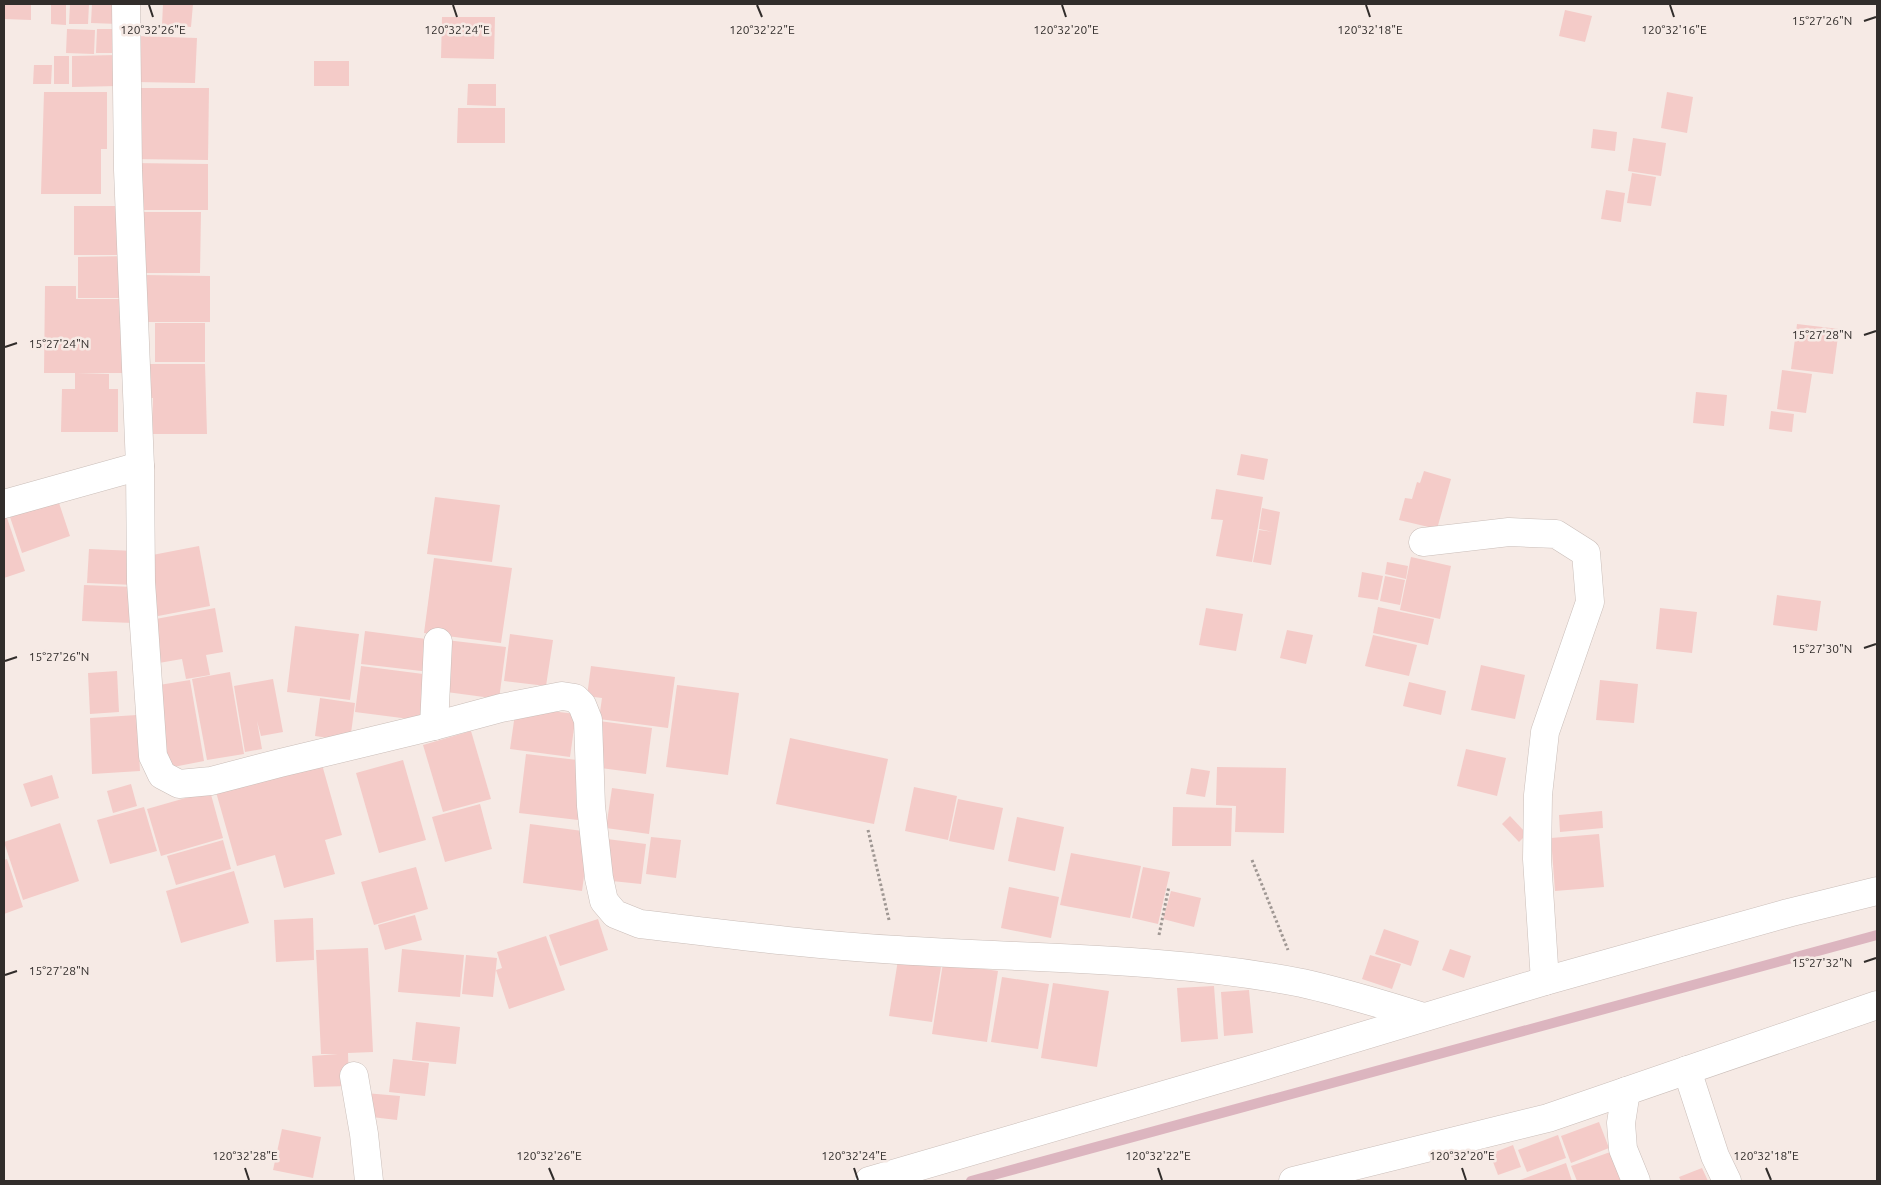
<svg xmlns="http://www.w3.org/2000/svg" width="1881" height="1185" viewBox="0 0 1881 1185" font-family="Ubuntu,sans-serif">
<rect width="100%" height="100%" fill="#f6eae5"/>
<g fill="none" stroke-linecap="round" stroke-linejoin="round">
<polyline stroke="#dcb5bf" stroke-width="10" points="971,1181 1877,935"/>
</g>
<g fill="#f4cbc8">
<polygon points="4,4 31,4 31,20 4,19"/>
<polygon points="51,4 66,4 66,25 51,24"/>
<polygon points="70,4 89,4 88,24 69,24"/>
<polygon points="92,4 119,4 118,24 91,23"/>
<polygon points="163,4 193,4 191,27 162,25"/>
<polygon points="1565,10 1592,16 1585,42 1559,36"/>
<polygon points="442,17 495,17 494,59 441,58"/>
<polygon points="67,29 95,30 94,54 66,53"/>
<polygon points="97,29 115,29 115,53 96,53"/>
<polygon points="136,36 197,38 195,83 135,82"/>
<polygon points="117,55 118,86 72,87 72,56"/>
<rect x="54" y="56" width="15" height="28"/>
<rect x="314" y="61" width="35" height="25"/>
<polygon points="34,65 52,65 51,84 33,84"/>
<polygon points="468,84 496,84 496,106 467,105"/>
<polygon points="131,88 209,88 208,160 131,159"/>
<polygon points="44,92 107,92 107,149 101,149 101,194 41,194"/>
<polygon points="1667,92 1693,97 1687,133 1661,128"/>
<polygon points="458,108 505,108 505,143 457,143"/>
<polygon points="1593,129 1617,132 1615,151 1591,148"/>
<polygon points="1633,138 1666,143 1661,176 1628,171"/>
<polygon points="132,163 208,164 208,210 132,210"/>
<polygon points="1632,173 1656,177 1651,206 1627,203"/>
<polygon points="1606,190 1625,193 1621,222 1601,219"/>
<polygon points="74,206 129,206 128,255 74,255"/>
<polygon points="135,212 201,212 200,273 134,273"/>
<polygon points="128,256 128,298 78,298 78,257"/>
<polygon points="145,275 210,276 210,322 145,322"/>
<polygon points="45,286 76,286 76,299 123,299 123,373 77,373 109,374 109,389 118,389 118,432 61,432 62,389 75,389 75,373 44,373"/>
<rect x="155" y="323" width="50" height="39"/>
<polygon points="1797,324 1839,329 1833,374 1791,369"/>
<polygon points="144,364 205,364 207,434 152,434 153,398 183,398 144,398"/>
<polygon points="1782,370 1812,374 1806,413 1777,409"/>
<polygon points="1696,392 1727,395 1724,426 1693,423"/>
<polygon points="1771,411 1794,414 1792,432 1769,429"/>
<polygon points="1241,454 1268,459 1264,480 1237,475"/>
<polygon points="1424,471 1451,479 1437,529 1399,520 1405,498 1412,499 1417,482 1420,483"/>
<polygon points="1216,489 1263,497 1252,562 1216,556 1223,520 1211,519"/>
<polygon points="56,494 70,536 22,553 8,511"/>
<polygon points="435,497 500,505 492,562 427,554"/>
<polygon points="1262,508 1280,512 1271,565 1253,562 1259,530 1273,532 1259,529"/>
<polygon points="4,509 25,571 4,578"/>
<polygon points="199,546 210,606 153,617 142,557"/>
<polygon points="89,549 135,551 134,585 87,583"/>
<polygon points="1411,557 1451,566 1440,619 1400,610"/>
<polygon points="434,558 512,568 501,643 424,633"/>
<polygon points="1387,562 1408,566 1406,579 1385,574"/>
<polygon points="1362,572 1383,576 1378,600 1358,597"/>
<polygon points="1385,576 1405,580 1400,605 1380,601"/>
<polygon points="84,585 135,587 133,623 82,621"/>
<polygon points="1777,595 1821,601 1817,631 1773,625"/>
<polygon points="1378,607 1434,619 1428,645 1373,633"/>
<polygon points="215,608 223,652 206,655 210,675 186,679 182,659 153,664 145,621"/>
<polygon points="1206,608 1243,614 1236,651 1199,645"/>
<polygon points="1660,608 1697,612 1692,653 1656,649"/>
<polygon points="295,626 359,634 350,700 287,692"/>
<polygon points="1287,630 1313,635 1306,664 1280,658"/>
<polygon points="365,631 434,640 430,672 361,664"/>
<polygon points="510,634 553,640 546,686 504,681"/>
<polygon points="1373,635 1417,645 1409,676 1365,666"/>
<polygon points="446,640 506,647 499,699 439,691"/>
<polygon points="1481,665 1525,675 1515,719 1471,710"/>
<polygon points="361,666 431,675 425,721 355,712"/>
<polygon points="591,666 675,677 668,728 599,719 602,698 587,696"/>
<polygon points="117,671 119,712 90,714 88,673"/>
<polygon points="230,672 244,754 207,760 192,679"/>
<polygon points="273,679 283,732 261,736 257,721 262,749 245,752 234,686"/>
<polygon points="190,680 204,761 168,768 153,686"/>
<polygon points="1600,680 1638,684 1634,723 1596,720"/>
<polygon points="1409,682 1446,691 1441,715 1403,706"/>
<polygon points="677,685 739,693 728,775 666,767"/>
<polygon points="320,698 355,703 350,741 315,736"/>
<polygon points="516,707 576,714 570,757 510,749"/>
<polygon points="137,715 140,771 92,774 90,718"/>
<polygon points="599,721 652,728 646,774 593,767"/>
<polygon points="471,731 491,799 443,812 423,745"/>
<polygon points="790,738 888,759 874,824 776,804"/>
<polygon points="1466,749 1506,758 1497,796 1457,786"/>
<polygon points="526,754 586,761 578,820 519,813"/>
<polygon points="403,760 426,840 379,853 356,773"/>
<polygon points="321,761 342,835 325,840 335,874 284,888 275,855 237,866 216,792"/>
<polygon points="1217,767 1286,768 1284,833 1235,832 1236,806 1216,805"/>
<polygon points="1191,768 1210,771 1205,797 1186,794"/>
<polygon points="52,775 59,798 31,807 23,784"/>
<polygon points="131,784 137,806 113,813 107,791"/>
<polygon points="914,787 957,796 948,840 905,831"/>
<polygon points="612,788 654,794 649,834 606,828"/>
<polygon points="210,791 223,838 161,856 147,809"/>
<polygon points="958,799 1003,808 994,850 949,841"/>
<polygon points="480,804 492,849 445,862 432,817"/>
<polygon points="144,807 157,851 110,864 97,820"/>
<polygon points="1173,807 1232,808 1231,846 1172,846"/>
<polygon points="1602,811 1603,828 1560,832 1559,815"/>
<polygon points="1510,816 1527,834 1519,842 1502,824"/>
<polygon points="1017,817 1064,827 1055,871 1008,861"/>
<polygon points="60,823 79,881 23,900 4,842"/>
<polygon points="530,824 590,832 582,891 523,883"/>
<polygon points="1599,834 1604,887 1555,891 1551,838"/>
<polygon points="651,837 681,840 676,878 646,874"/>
<polygon points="607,839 646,844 641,884 602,880"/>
<polygon points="223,840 231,869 176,885 167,856"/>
<polygon points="1071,853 1141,866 1130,918 1060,905"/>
<polygon points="7,859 23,907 4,914 4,860"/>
<polygon points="416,867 428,909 374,925 361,882"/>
<polygon points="1143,867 1170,872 1158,924 1132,918"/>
<polygon points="234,871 249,923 181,943 166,891"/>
<polygon points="1009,887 1059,897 1051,938 1001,928"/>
<polygon points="1171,891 1201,898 1194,927 1163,919"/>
<polygon points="415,915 422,940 385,950 378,925"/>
<polygon points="313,918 314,960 276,962 274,920"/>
<polygon points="598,919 608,950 560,966 549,935"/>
<polygon points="1384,929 1419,941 1411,966 1375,954"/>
<polygon points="546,936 565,990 509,1009 496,970 502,968 497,952"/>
<polygon points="368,948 373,1052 348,1053 349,1086 314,1087 312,1056 338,1054 321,1054 316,950"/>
<polygon points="402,949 464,955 460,997 398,992"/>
<polygon points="1450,949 1471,956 1464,978 1442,970"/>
<polygon points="466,955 497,958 493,997 462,994"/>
<polygon points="1370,955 1401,964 1392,989 1362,979"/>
<polygon points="898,960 941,967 932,1022 889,1016"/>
<polygon points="943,963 998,971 987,1042 932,1034"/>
<polygon points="1002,977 1049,984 1038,1049 991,1042"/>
<polygon points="1053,983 1109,991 1097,1067 1041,1058"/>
<polygon points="1214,986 1218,1039 1181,1042 1177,988"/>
<polygon points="1249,990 1253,1033 1224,1036 1221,992"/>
<polygon points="416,1022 460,1027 456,1064 412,1060"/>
<polygon points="393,1059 429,1063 425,1096 389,1092"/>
<polygon points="365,1093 400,1096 397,1120 363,1116"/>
<polygon points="1599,1122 1609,1148 1571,1163 1561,1136"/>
<polygon points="282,1129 321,1137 313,1178 273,1170"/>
<polygon points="1558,1135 1566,1158 1527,1172 1518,1150"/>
<polygon points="1513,1145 1521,1167 1498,1175 1490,1154"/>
<polygon points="1613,1151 1624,1181 1577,1181 1571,1166"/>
<polygon points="1566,1163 1572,1181 1520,1181 1520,1180"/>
<polygon points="1702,1168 1708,1181 1681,1181 1679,1177"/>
</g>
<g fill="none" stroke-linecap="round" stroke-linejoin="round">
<g stroke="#cabeb9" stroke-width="29">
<g id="minor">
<path d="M126 4 128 170 140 466 141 582 153 756 162 775 179 784 211 781 280 763 434 726 501 708 562 696 575 698 582 705 588 720 591 806 599 878 604 901 615 914 640 924C726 934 812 945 898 950 1032 959 1169 957 1302 983 1343 992 1384 1005 1424 1017"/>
<polyline points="4,504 140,466"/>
<polyline points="1423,542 1509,532 1556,534 1586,553 1590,602 1545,732 1538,795 1537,859 1545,981"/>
<polyline points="434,726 438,642"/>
<polyline points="1687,1070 1715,1156 1727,1181"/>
<polyline points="354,1076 364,1134 369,1181"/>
<polyline points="1626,1091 1621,1123 1623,1149 1636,1181"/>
<polyline points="869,1181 1250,1070 1545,981 1788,913 1877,891"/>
<polyline points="1293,1181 1548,1118 1877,1005"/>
</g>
</g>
<g stroke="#9f9793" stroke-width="3" stroke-dasharray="2.5 2.5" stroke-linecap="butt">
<polyline points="868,830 889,920"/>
<polyline points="1252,860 1288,950"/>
<polyline points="1159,935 1169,886"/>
</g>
<use href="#minor" stroke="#fff" stroke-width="28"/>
</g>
<path fill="none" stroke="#312d2b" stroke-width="2" d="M149 5 153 17M453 5 457 17M757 5 762 17M1062 5 1066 17M1366 5 1370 17M1670 5 1674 17M1864 21 1876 17M1864 335 1876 331M5 347 17 343M1864 648 1876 644M5 661 17 657M1864 962 1876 958M5 975 17 971M245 1168 249 1180M549 1168 554 1180M854 1168 858 1180M1158 1168 1162 1180M1462 1168 1466 1180M1766 1168 1771 1180"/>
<g font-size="12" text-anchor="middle" fill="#312d2b" stroke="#f6eae5" stroke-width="5" stroke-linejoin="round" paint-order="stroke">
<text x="1822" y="25">15°27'26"N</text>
<text x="153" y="34">120°32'26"E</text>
<text x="457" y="34">120°32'24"E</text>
<text x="762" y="34">120°32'22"E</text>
<text x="1066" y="34">120°32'20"E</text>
<text x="1370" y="34">120°32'18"E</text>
<text x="1674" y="34">120°32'16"E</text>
<text x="1822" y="339">15°27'28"N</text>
<text x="59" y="348">15°27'24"N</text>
<text x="1822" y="653">15°27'30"N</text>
<text x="59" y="661">15°27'26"N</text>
<text x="1822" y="967">15°27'32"N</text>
<text x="59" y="975">15°27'28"N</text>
<text x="245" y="1160">120°32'28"E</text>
<text x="549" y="1160">120°32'26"E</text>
<text x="854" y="1160">120°32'24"E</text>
<text x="1158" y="1160">120°32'22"E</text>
<text x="1462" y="1160">120°32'20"E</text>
<text x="1766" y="1160">120°32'18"E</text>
</g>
<rect width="1881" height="1185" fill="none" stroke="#312d2b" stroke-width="10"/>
</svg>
